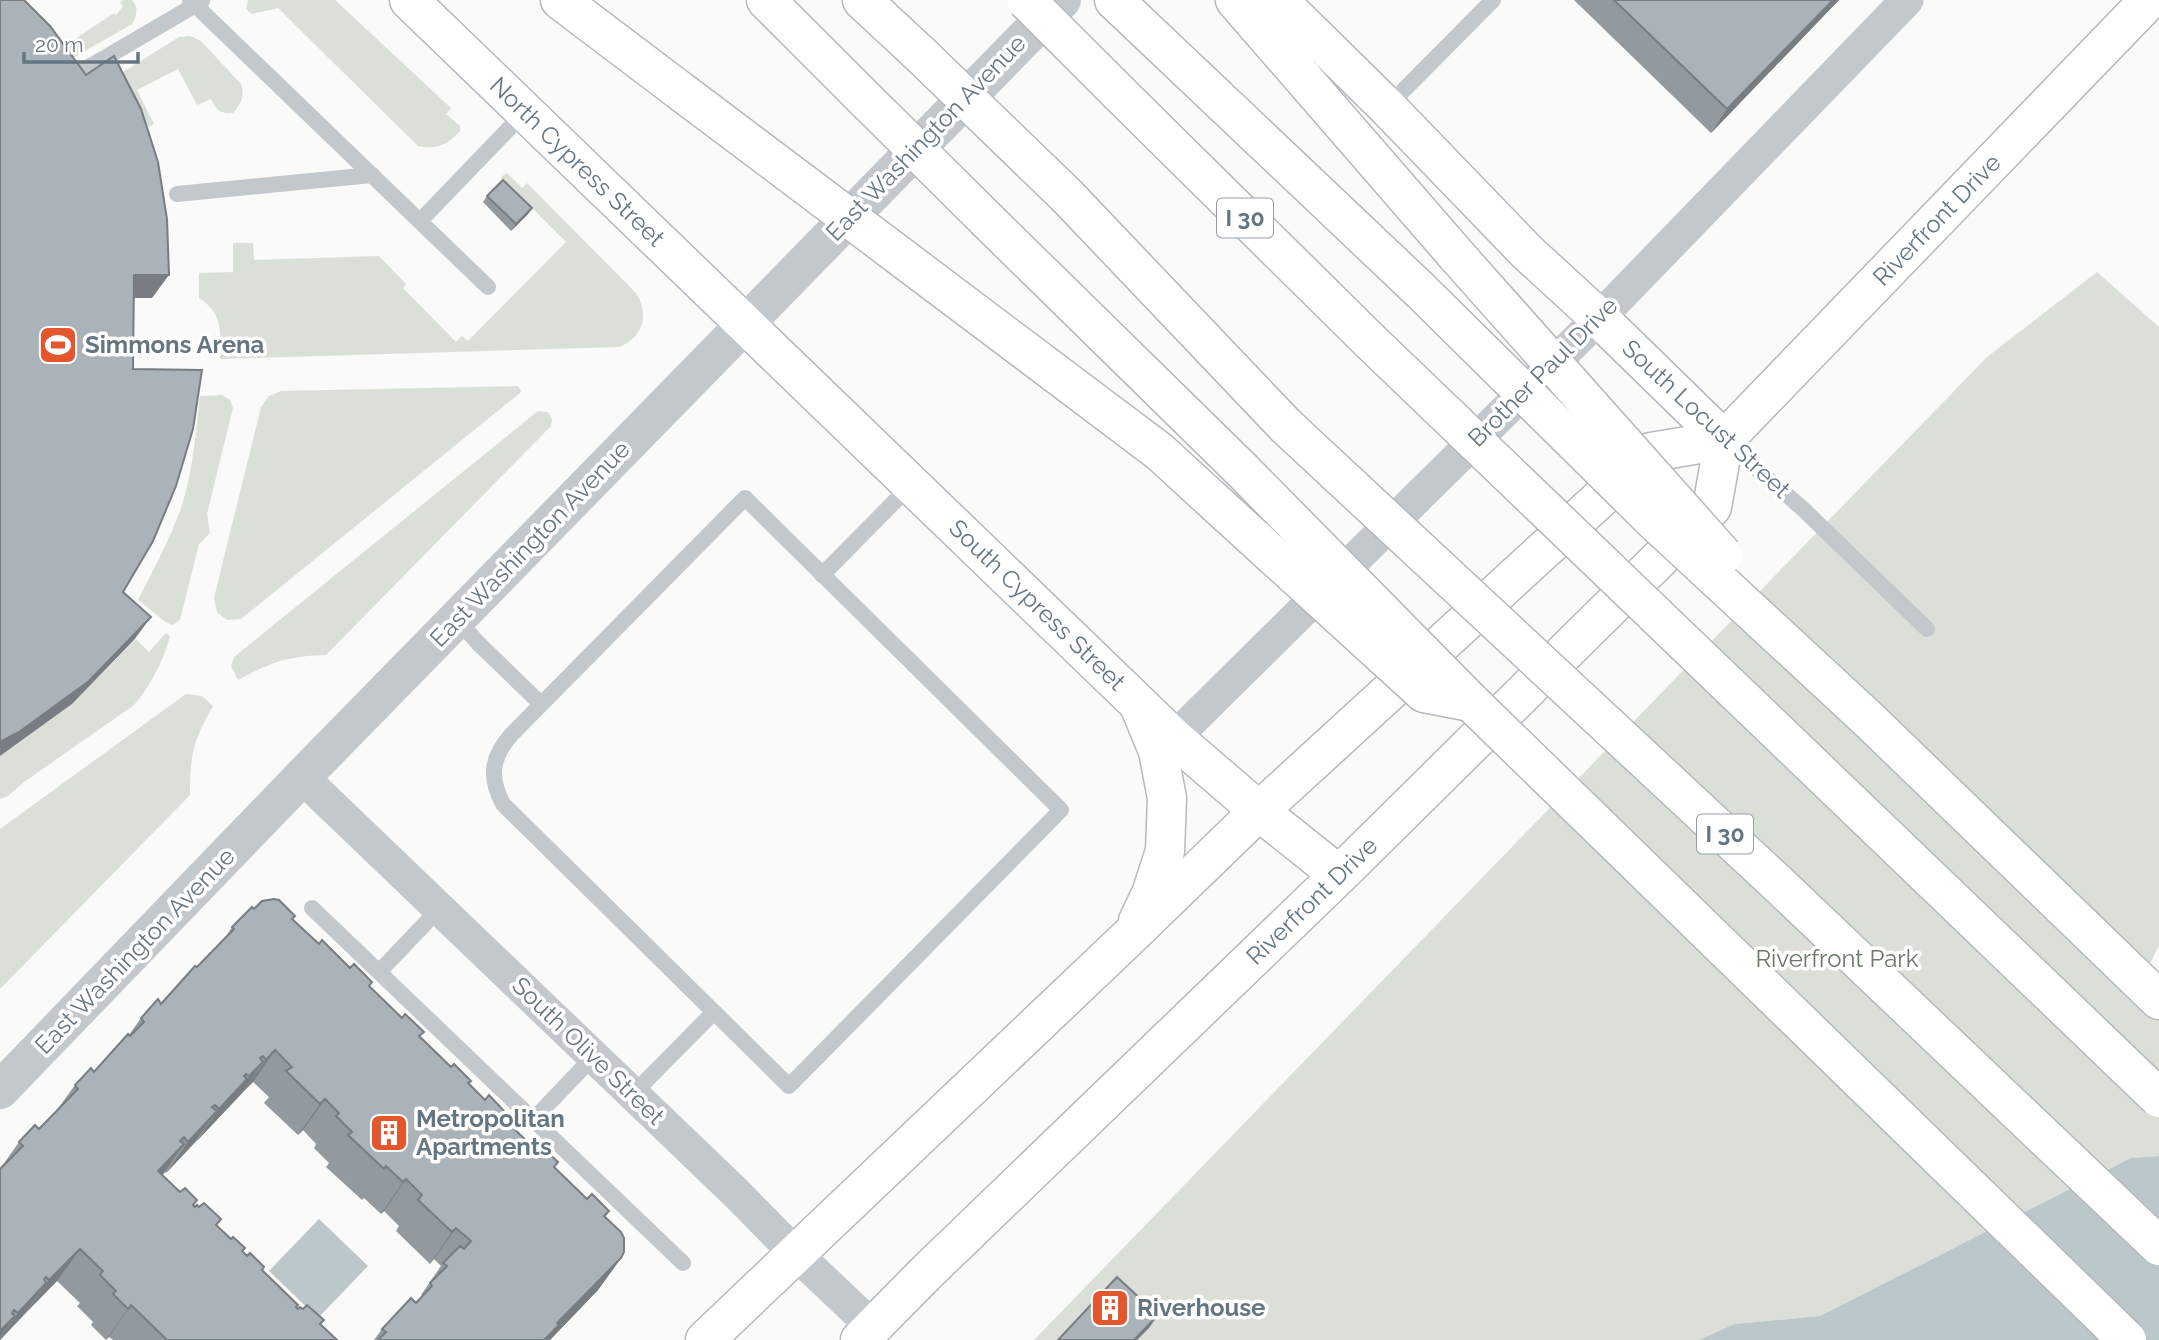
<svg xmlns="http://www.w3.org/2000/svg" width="2159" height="1340" viewBox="0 0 2159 1340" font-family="Raleway,sans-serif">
<rect width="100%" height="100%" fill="#fafaf8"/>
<g fill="#dadfd7">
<path d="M124 0H132C139 8 137 15 132 24L52 70 45 59 114 13 116 15 123 6 120 2Z"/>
<path d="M248 0H335L451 108 446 114 460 126V131C448 145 436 150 418 146L278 8 252 14 246 9Z"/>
<path d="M190 36 201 41 241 84C245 96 241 104 233 113 220 114 216 110 211 99L197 105 178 69 137 90 154 124 131 136 104 84 179 37Z"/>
<path d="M507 173 522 188 527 183 636 293C650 314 643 338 619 347L220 359C220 332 224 314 199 298V273L233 272V243H253L254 260 379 256 406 284 403 288 456 342 462 336 468 341 566 242 501 177Z"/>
<polygon points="2097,272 2159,327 2159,945 2148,968 2159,976 2159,1156 2131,1158 1820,1316 1734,1324 1699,1340 1034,1340 1987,357"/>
<polygon points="518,386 521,391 520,393 241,619 227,620 217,612 214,598 261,407 269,396 281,391"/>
<path d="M222 395 230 400 233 408 207 514 210 533 199 544 180 620 173 625 167 623 138 600C154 568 172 536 183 502 193 468 196 431 200 396Z"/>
<path d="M538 411 548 412 552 419 551 426 326 655C289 656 271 662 238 680L231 666 234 657Z"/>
<path d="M166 633 170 636C164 659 150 687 134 705L24 782 8 796 0 799V756L72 704 136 639 149 652Z"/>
<path d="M186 694 202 696 213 706C193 741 190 755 190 795L0 989V829Z"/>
</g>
<g fill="#bbc7cb">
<polygon points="2159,1156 2159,1340 1699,1340 1734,1324 1820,1316 2131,1158"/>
<polygon points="319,1219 368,1266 318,1318 269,1271"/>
</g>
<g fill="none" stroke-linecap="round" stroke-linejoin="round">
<g stroke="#b3babf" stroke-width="41">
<g id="secondary">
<polyline points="409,0 1174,738 1259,811 1339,875"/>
<polyline points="1278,0 1387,107 1527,252 1599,318 1724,440"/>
</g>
</g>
<g stroke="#b5babe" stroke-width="41">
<g id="primary">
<polyline points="1138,921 1151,894 1165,851 1167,798 1158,751 1139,705"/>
<polyline points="705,1340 1130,936 1259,811 1651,452 1724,440"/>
<polyline points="860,1340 925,1274 1339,875 1712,507 1724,440 2149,0"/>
</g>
</g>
<g stroke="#b4b9bd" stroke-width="41">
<g id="motorway">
<polyline points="560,0 679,90"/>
<polyline points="766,0 867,101"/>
<polyline points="862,0 919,53"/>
<polyline points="1114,0 1419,289"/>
<polyline points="1235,0 1458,257"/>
<polyline points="1121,95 1370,341"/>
<polyline points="1067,196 1286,426"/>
<polyline points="988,221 1240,468"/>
<polyline points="909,263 1160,452 1209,497"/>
<polyline points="1868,719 2159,1000"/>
</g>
</g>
<g stroke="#c3c8cc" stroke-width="16">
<polyline points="190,0 488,287"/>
<polyline points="67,80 202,1"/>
<polyline points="1387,107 1493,0"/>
<polyline points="177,194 372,175"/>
<polyline points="420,221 525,112"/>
<polyline points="1726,442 1803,509 1927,629"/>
<path d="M745 498 1061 810 789 1086 503 804C489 777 491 758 511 735Z"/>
<polyline points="822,575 912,484"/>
<polyline points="457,619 478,643 541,704"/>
<polyline points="312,908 683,1263"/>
<polyline points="379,972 439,909"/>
<polyline points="633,1094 714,1012"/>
<polyline points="533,1120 594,1056"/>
</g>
<g stroke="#c3c8cc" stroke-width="33">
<polyline points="1174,738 1599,318 1907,0"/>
<polyline points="302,777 735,1192 796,1254 873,1327"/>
</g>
<polyline stroke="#c3c8cc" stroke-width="38" points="0,1090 302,777 1062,0"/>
<use href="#secondary" stroke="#fff" stroke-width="38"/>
<use href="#primary" stroke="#fff" stroke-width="38"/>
<use href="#motorway" stroke="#fff" stroke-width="38"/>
<g stroke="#b4b9bd" stroke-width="41" stroke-linecap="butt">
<g id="motorway-bridge">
<polyline points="1026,0 1121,95"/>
<polyline points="919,53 1067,196"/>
<polyline points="679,90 909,263"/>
<polyline points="867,101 988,221"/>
<polyline points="1458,257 1723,555"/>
<polyline points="1419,289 1654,521 1868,719"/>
<polyline points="1370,341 2159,1098"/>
<polyline points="1286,426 1775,881 2159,1246"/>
<polyline points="1240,468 1471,702 2127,1340"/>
<polyline points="1209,497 1424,693 1471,702"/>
</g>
</g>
<use href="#motorway-bridge" stroke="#fff" stroke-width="38"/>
</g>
<g fill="#929a9f">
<polygon points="1574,0 1839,0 1711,133"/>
<polygon points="487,196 532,208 528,214 511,231 483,202"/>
<polygon points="254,909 293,919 319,944 350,968 372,982 369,986 485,1100 505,1112 502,1116 534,1148 558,1162 554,1167 587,1199 609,1211 605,1217 621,1258 598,1290 550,1340 374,1340 382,1329 419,1299 422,1295 421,1295 441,1266 434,1259 430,1264 396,1231 399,1226 384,1211 381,1214 364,1198 362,1200 326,1167 329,1163 314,1148 316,1144 303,1130 298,1135 264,1103 269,1097 253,1082 166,1173 165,1172 162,1175 262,1270 296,1308 321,1325 337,1340 113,1340 109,1337 106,1340 91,1325 93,1322 77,1306 80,1303 57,1281 0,1340 0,1169 19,1142 39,1129 57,1110 75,1085 94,1072 129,1035 141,1018 161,1004 224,940 232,927"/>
</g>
<g fill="#777d82">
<polygon points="1833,0 1839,0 1711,133 1727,109"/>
<polygon points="532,208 528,214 511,231 516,224"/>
<polygon points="134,275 169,275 152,298 117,298"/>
<polygon points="151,617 134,640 72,704 0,756 0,742"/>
<polygon points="275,1050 253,1082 243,1091 266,1060"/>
<polygon points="263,1062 241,1094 197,1141 219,1109"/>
<polygon points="325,1099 303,1130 298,1135 320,1104"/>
<polygon points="217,1111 194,1143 166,1173 188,1142"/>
<polygon points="184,1137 165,1164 184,1144 162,1176 158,1171"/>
<polygon points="406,1179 384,1211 381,1214 403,1182"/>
<polygon points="456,1228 434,1259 430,1264 452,1232"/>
<polygon points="80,1249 57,1281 26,1312 49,1280"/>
<polygon points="621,1258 598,1290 550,1340 544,1340 557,1323"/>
<polygon points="46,1283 24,1314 0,1340 0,1338 18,1313"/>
<polygon points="131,1305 109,1337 106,1340 128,1309"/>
<polygon points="1158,1315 1149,1328 1137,1340 1134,1340"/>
<polygon points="15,1316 0,1337 0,1331"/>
</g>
<g fill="#aab3b9" stroke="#777d82" stroke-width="2">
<polygon points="0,0 24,0 50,26 86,75 114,56 141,109 158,162 167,219 169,275 134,275 133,369 202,370 193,429 176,486 153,541 123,592 151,617 89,681 19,732 0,742"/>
<polygon points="1614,0 1833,0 1727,109"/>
<polygon points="503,180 532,208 516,224 487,196"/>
<polygon points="274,899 279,900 295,916 292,919 319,944 322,940 350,968 354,964 372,982 369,986 402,1018 405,1014 424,1032 419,1036 451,1067 454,1064 471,1081 468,1083 485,1100 489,1095 505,1112 501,1116 534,1148 539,1144 558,1162 554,1167 587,1199 592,1194 609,1211 604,1216 621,1232 624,1238 624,1252 621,1258 557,1323 559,1325 544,1340 378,1340 386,1332 382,1329 411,1298 416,1303 432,1286 430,1283 447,1266 443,1263 460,1246 464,1249 471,1241 456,1228 452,1232 418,1200 422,1195 406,1179 403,1182 386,1166 384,1169 348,1135 352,1132 336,1116 339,1113 325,1099 320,1104 286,1071 292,1067 275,1050 266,1060 263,1056 260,1058 263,1062 249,1076 246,1074 244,1076 247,1079 219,1109 215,1105 212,1107 217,1111 188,1142 184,1137 180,1141 184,1144 158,1171 180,1192 185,1188 197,1200 193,1205 195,1207 197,1205 199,1207 204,1203 221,1219 216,1225 231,1239 233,1237 245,1248 242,1251 247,1256 250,1253 264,1267 262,1270 298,1305 296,1307 298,1309 300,1307 303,1309 307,1305 324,1320 320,1324 337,1340 167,1340 131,1305 128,1309 113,1294 116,1291 100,1275 103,1271 80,1249 49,1280 46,1277 44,1279 46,1283 18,1313 14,1310 12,1313 15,1316 0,1331 0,1169 23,1146 19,1142 35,1125 39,1129 78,1089 75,1085 91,1068 94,1072 128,1034 130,1036 144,1022 141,1018 158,999 161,1004 195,966 197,967 234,929 232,927 252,907 254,909 262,901"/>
<polygon points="1117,1277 1158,1315 1134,1340 1058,1340"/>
</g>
<defs>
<g id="stadium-square" transform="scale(2.0125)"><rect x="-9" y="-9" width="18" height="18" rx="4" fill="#e4572e" stroke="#fff"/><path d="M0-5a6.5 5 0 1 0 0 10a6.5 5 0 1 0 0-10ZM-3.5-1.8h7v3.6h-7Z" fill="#fff"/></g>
<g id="building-square" transform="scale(2.0125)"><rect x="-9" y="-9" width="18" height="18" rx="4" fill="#e4572e" stroke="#fff"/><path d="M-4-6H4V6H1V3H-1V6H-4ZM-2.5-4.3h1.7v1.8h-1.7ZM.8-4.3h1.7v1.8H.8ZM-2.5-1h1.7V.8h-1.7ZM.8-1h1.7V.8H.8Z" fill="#fff"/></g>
</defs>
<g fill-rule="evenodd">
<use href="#stadium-square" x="58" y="345"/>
<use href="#building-square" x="389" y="1133"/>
<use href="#building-square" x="1110" y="1308"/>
</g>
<g text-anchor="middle" stroke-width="7" stroke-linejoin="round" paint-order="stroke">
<g fill="#fff" stroke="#939fa8" stroke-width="2">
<rect x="1217" y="198.5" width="56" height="39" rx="5"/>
<rect x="1697" y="814.5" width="56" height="39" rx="5"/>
</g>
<g font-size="23" font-weight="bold" fill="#657683">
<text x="1245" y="226">I 30</text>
<text x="1725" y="842">I 30</text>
</g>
<g font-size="24" fill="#657683" stroke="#fff">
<text transform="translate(926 138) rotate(-46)" y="8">East Washington Avenue</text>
<text transform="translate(577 162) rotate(44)" y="8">North Cypress Street</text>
<text transform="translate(1937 220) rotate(-46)" y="8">Riverfront Drive</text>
<text transform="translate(1543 372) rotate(-45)" y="8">Brother Paul Drive</text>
<text transform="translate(1706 419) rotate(43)" y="8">South Locust Street</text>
<text transform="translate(530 544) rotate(-46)" y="8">East Washington Avenue</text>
<text transform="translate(1037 605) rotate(44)" y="8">South Cypress Street</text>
<text transform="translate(1312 901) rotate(-44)" y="8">Riverfront Drive</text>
<text transform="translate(135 951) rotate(-46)" y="8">East Washington Avenue</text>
<text transform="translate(588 1051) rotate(44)" y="8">South Olive Street</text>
</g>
<g font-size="24" font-weight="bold" fill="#657683" stroke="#fff" text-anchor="start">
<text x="85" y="353">Simmons Arena</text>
<text x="416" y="1127">Metropolitan<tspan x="416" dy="28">Apartments</tspan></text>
<text x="1137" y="1316">Riverhouse</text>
</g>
<g font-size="24" fill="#687a64" stroke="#fff">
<text x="1837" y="967">Riverfront Park</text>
</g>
</g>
<path d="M24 52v10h114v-10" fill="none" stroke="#657683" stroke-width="3.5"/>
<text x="35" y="52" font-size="21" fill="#657683" stroke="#ffffff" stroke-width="5" paint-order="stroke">20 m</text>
</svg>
